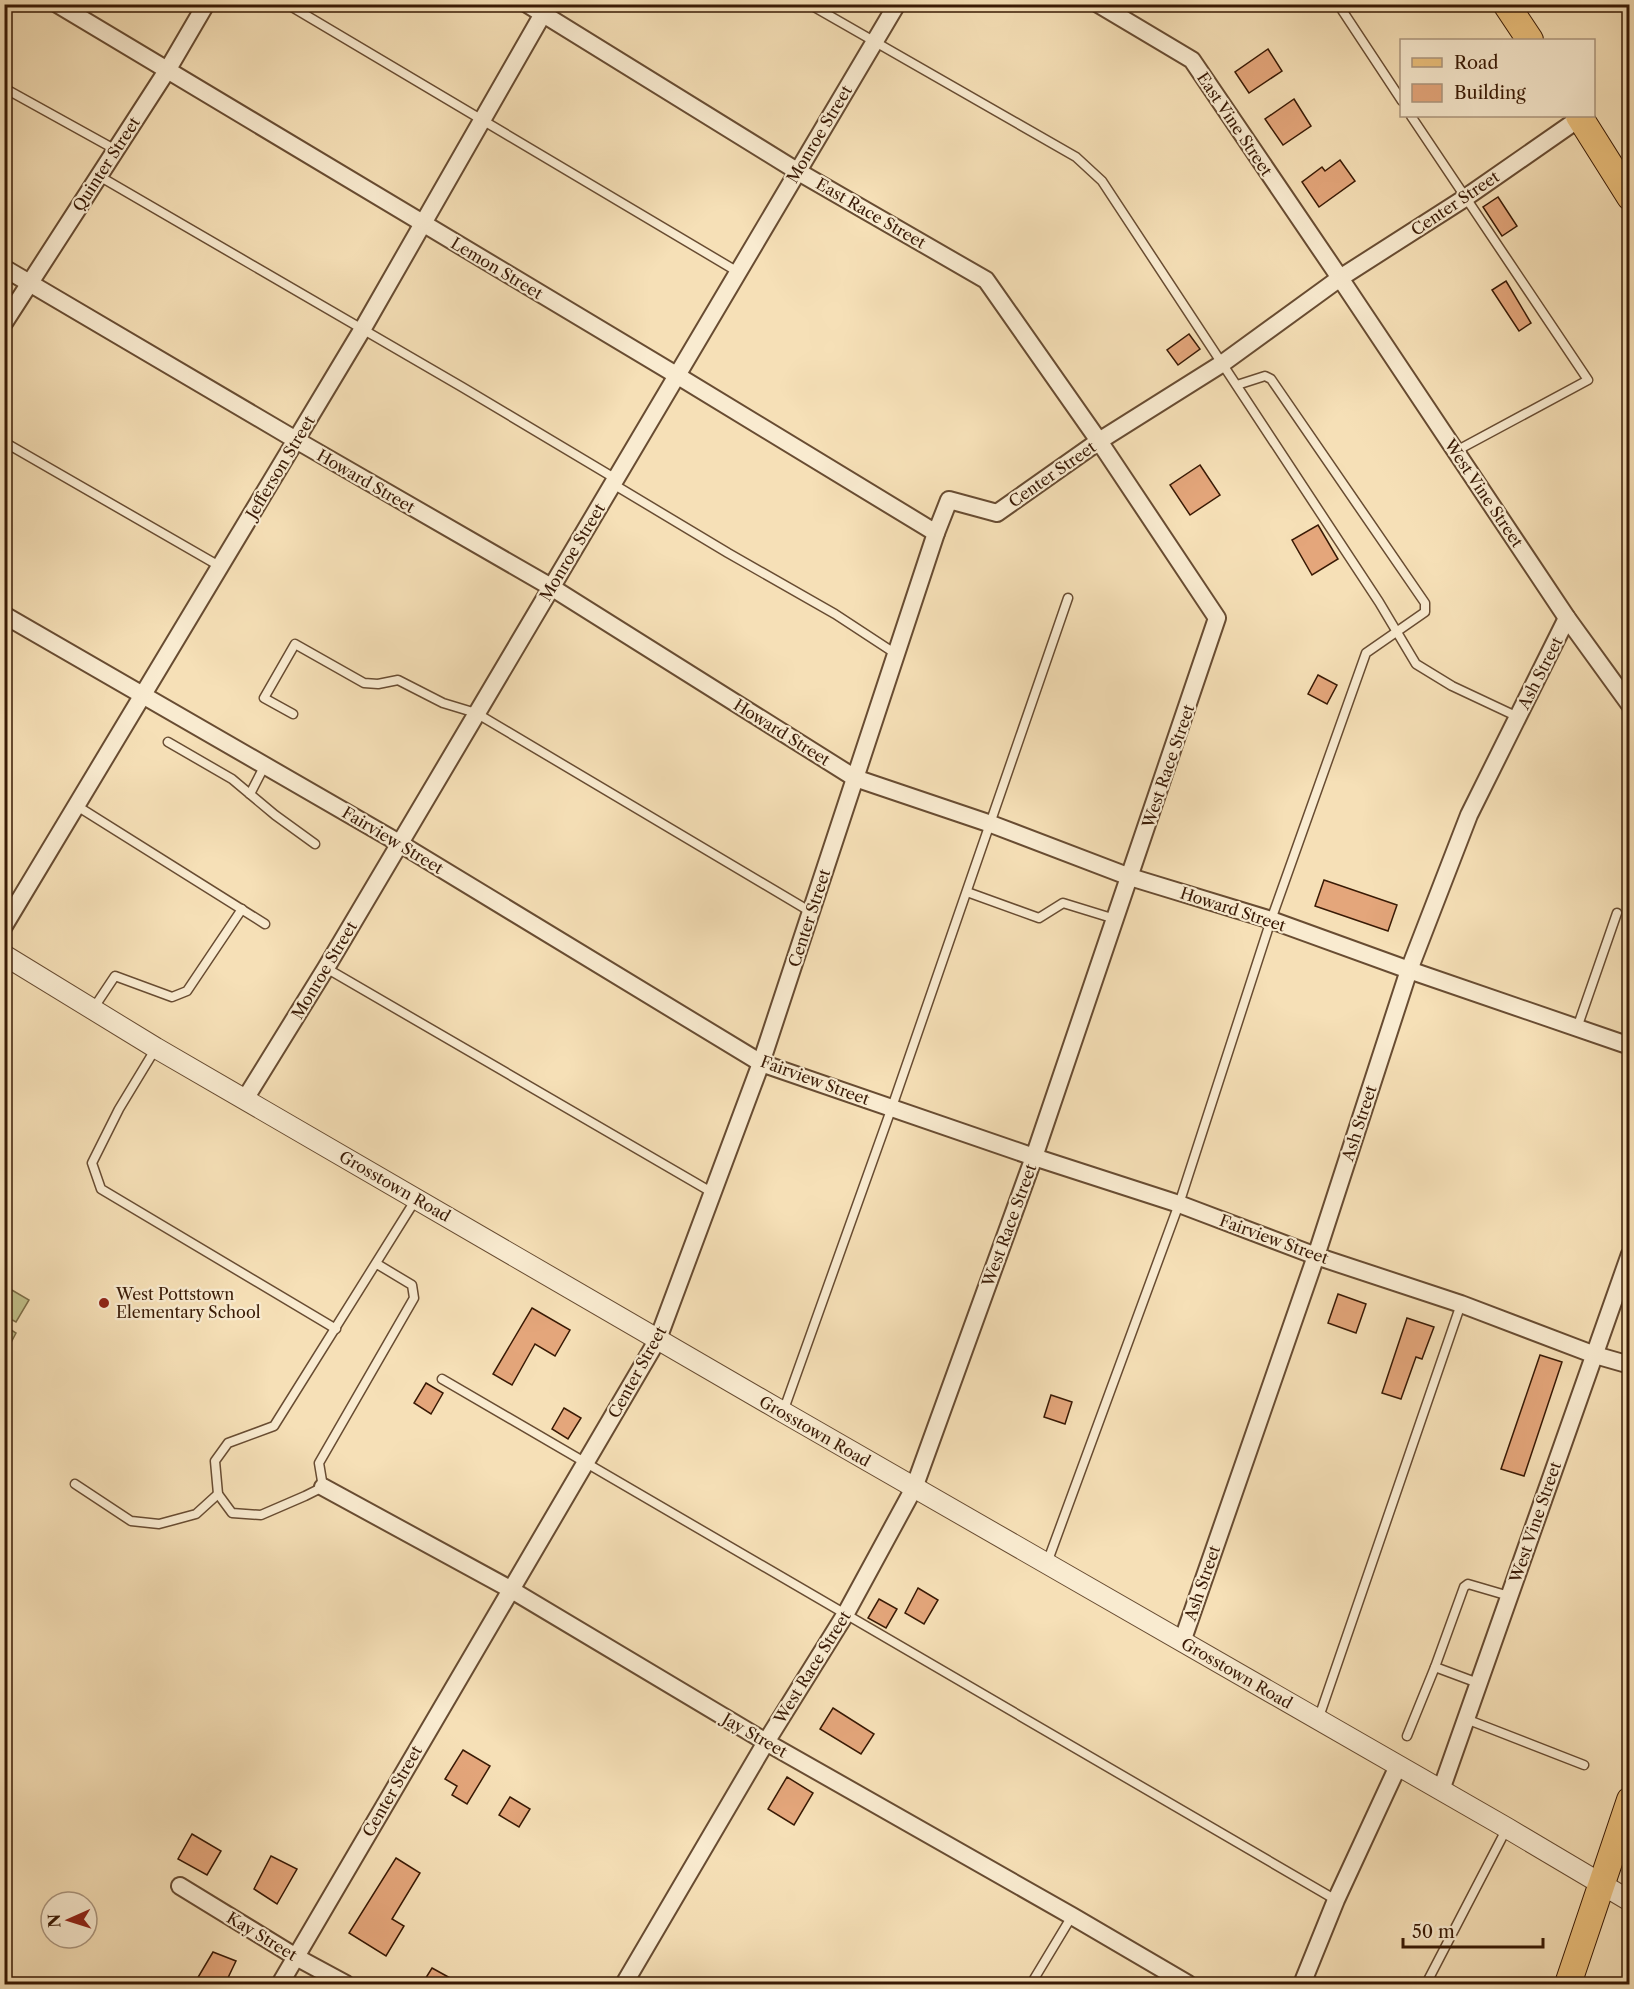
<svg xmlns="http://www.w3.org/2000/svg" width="1634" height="1989" viewBox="0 0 1634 1989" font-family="'Libre Caslon Text',serif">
<rect width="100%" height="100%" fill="#f6e0b7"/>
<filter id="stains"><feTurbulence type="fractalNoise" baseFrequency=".00333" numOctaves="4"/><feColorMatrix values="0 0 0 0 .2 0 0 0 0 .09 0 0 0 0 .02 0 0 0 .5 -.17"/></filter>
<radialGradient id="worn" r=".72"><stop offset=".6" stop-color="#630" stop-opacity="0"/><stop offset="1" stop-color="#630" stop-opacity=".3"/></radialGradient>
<g fill="#c1c18b" stroke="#7d6e48" stroke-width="1.5">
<polygon points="5,1286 29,1300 16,1322 5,1316"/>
<polygon points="5,1326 16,1333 5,1354"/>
</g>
<g fill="#e4a67b" stroke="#391a05" stroke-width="1.5">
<polygon points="1268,49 1282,71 1249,93 1235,72"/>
<polygon points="1294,99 1311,126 1283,145 1265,119"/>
<polygon points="1340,160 1355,181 1319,207 1302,182 1322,167 1325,171"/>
<polygon points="1498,197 1517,226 1502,236 1483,207"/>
<polygon points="1506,281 1531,323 1519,331 1492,290"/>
<polygon points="1189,334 1200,349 1178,365 1167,350"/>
<polygon points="1200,465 1220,495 1190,515 1170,485"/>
<polygon points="1318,525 1338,559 1312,575 1292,540"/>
<polygon points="1318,675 1337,685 1327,704 1308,694"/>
<polygon points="1324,880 1397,905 1388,931 1315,906"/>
<polygon points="1338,1294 1366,1304 1356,1333 1328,1323"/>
<polygon points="532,1308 570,1330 555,1356 535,1344 512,1385 493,1374"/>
<polygon points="1407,1318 1434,1327 1422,1359 1416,1357 1401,1399 1382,1393"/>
<polygon points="1540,1355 1562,1362 1524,1476 1501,1469"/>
<polygon points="426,1383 443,1393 431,1414 414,1403"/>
<polygon points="1051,1395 1072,1402 1065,1424 1044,1417"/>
<polygon points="564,1408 581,1418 568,1439 552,1429"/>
<polygon points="918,1588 938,1600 924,1624 905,1613"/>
<polygon points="879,1599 897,1609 886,1628 868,1618"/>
<polygon points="833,1708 874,1734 861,1754 820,1729"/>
<polygon points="463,1750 490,1766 467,1804 452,1795 457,1786 445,1779"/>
<polygon points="787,1777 813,1793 794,1825 768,1809"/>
<polygon points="510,1797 530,1809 519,1827 499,1815"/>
<polygon points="192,1834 221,1851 207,1875 178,1859"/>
<polygon points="271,1856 297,1869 277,1904 254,1889"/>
<polygon points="396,1858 420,1873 392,1919 404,1926 386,1956 349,1933"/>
<polygon points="213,1952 236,1961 225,1984 206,1984 197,1979"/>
<polygon points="432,1968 461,1984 422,1984"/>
</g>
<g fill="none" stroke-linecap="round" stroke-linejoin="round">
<g stroke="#684c32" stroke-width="11">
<g id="service">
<polyline points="287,4 738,272"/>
<polyline points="809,4 1076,157 1102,181 1379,602 1416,664 1452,686 1518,717"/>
<polyline points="1338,4 1402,101"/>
<polyline points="4,88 116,150"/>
<polyline points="1411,116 1588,380 1456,451"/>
<polyline points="99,176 462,387 616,479"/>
<polyline points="4,442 221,567"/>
<polyline points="613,484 728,553 835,614 896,654"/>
<polyline points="293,714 264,698 295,644 364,683 378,684 398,680 443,703 476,713 811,912"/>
<polyline points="168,742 232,779 275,815 315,844"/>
<polyline points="250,794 265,765"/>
<polyline points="77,806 265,924"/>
<polyline points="967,892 1039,918 1063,903 1115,919"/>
<polyline points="326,968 713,1193"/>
<polyline points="93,1009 115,976 172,997 187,991 242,909"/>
<polyline points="1577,1028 1617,913"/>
<polyline points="156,1048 119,1109 92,1163 101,1189 336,1329"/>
<polyline points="377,1264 412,1285 414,1298 319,1463 323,1487 305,1496 261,1515 232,1513 218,1494 215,1461 228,1443 274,1426 416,1199"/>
<polyline points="442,1379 1336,1900"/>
<polyline points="783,1412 892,1107 1068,598"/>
<polyline points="75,1484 131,1521 159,1524 196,1514 218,1494"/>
<polyline points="1047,1563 1179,1204 1271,920 1366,653 1425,612 1425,603 1271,379 1265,376 1237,385"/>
<polyline points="1435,1667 1464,1587 1468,1584 1509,1596"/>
<polyline points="1466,1719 1584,1765"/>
<polyline points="1318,1720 1461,1304"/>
<polyline points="1407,1736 1435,1667 1478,1683"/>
<polyline points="1031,1984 1072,1916"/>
<polyline points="1426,1984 1507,1828"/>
</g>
</g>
<g stroke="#684c32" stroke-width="20">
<g id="minor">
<polyline points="57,4 678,376 936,533"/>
<polyline points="527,4 797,171 986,280 1099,441 1217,618 1034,1157 914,1488 845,1615 766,1742 624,1984"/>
<polyline points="1098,4 1192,60 1340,278 1567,618 1630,705"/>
<polyline points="4,268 296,440 551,587 855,778 991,824 1130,877 1271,920 1409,970 1630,1046"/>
<polyline points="4,323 168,69 206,4"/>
<polyline points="4,615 399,843 761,1063 1034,1157 1179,1204 1316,1256 1461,1304 1595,1355 1630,1365"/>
<polyline points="4,926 362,330 548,5"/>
<polyline points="245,1099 326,968 897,4"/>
<polyline points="323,1487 510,1589 766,1742 1072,1916 1188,1984"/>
<polyline points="1182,1642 1316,1256 1409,970 1469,815 1567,618"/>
<polyline points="1441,1790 1630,1254"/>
<polyline points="180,1886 296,1957 346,1984"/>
<polyline points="280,1984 658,1339 761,1063 936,533 949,500 997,513 1099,441 1223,363 1340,278 1465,198 1580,118"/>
<polyline points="1302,1984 1336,1900 1398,1766"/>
</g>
</g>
<g stroke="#684c32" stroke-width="22">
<polyline id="tertiary" points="4,955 156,1048 783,1412 1507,1828 1630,1901"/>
</g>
<g stroke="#391a05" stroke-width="28">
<g id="primary">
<polyline points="1506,4 1530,40"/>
<polyline points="1579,116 1630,197"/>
<polyline points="1568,1984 1630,1800"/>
</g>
</g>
<use href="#service" stroke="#f9ebd0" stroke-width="8"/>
<use href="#minor" stroke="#f9ebd0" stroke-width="16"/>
<use href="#tertiary" stroke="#f9ebd0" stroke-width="20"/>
<use href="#primary" stroke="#ebc07c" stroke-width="26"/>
</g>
<circle fill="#8f2418" stroke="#f9ebd0" stroke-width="2" cx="104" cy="1303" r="6"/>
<g text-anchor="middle" stroke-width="4.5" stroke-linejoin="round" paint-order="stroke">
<g font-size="16" fill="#391a05" stroke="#f9ebd0">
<text transform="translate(1235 124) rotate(56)" y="6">East Vine Street</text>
<text transform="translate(819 134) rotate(-59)" y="6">Monroe Street</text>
<text transform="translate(106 164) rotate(-57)" y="6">Quinter Street</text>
<text transform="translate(1455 203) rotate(-34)" y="6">Center Street</text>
<text transform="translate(871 213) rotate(30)" y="6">East Race Street</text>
<text transform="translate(497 268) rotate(31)" y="6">Lemon Street</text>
<text transform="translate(280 467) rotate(-59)" y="6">Jefferson Street</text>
<text transform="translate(1052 474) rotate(-35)" y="6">Center Street</text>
<text transform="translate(366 481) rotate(30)" y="6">Howard Street</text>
<text transform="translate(1484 493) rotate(56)" y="6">West Vine Street</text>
<text transform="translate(572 552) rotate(-59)" y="6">Monroe Street</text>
<text transform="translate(1540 673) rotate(-63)" y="6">Ash Street</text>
<text transform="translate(782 732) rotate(32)" y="6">Howard Street</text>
<text transform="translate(1168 766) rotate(-71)" y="6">West Race Street</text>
<text transform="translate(393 840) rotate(31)" y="6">Fairview Street</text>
<text transform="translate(1233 909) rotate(18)" y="6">Howard Street</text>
<text transform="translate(809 918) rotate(-72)" y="6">Center Street</text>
<text transform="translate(324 970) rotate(-59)" y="6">Monroe Street</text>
<text transform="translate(815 1080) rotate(20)" y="6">Fairview Street</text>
<text transform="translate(1359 1123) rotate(-72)" y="6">Ash Street</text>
<text transform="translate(395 1186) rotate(30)" y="6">Grosstown Road</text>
<text transform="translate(1009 1225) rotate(-70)" y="6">West Race Street</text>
<text transform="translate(1274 1239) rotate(20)" y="6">Fairview Street</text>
<text transform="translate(637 1372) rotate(-61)" y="6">Center Street</text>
<text transform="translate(815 1431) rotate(30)" y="6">Grosstown Road</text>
<text transform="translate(1535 1522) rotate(-71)" y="6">West Vine Street</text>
<text transform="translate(1202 1583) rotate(-71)" y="6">Ash Street</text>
<text transform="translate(812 1667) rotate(-58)" y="6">West Race Street</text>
<text transform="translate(1237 1673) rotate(30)" y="6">Grosstown Road</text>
<text transform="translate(755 1735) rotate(30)" y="6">Jay Street</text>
<text transform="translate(392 1791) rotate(-60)" y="6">Center Street</text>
<text transform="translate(262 1936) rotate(31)" y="6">Kay Street</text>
</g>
<g font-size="16" fill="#391a05" stroke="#f9ebd0" text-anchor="start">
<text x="116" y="1300">West Pottstown<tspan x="116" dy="18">Elementary School</tspan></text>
</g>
</g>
<rect width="1634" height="1989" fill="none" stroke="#f6e0b7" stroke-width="24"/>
<rect x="6" y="6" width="1622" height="1977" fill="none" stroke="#391a05" stroke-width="3"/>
<rect x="12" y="12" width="1610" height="1965" fill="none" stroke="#391a05" stroke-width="1.5"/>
<rect x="1400" y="39" width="195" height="78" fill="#f9ebd0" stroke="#ac977f" stroke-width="1.5"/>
<rect x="1412" y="58" width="30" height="9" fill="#ebc07c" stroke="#ac977f" stroke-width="1.5"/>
<text x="1454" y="69" font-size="18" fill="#391a05">Road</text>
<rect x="1412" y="84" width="30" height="18" fill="#e4a67b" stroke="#ac977f" stroke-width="1.5"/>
<text x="1454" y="99" font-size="18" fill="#391a05">Building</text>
<g transform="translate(69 1920) rotate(267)"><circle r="28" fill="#f9ebd0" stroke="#ac977f" stroke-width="1.5"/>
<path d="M0-4.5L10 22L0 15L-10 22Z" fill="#8f2418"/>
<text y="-9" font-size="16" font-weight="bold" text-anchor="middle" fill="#391a05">N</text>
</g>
<path d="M1403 1938v9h140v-9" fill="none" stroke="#391a05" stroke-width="3"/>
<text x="1412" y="1938" font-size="18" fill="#391a05" stroke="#f9ebd0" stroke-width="4.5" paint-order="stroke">50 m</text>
<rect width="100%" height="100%" filter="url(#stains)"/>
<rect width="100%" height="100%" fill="url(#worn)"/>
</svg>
